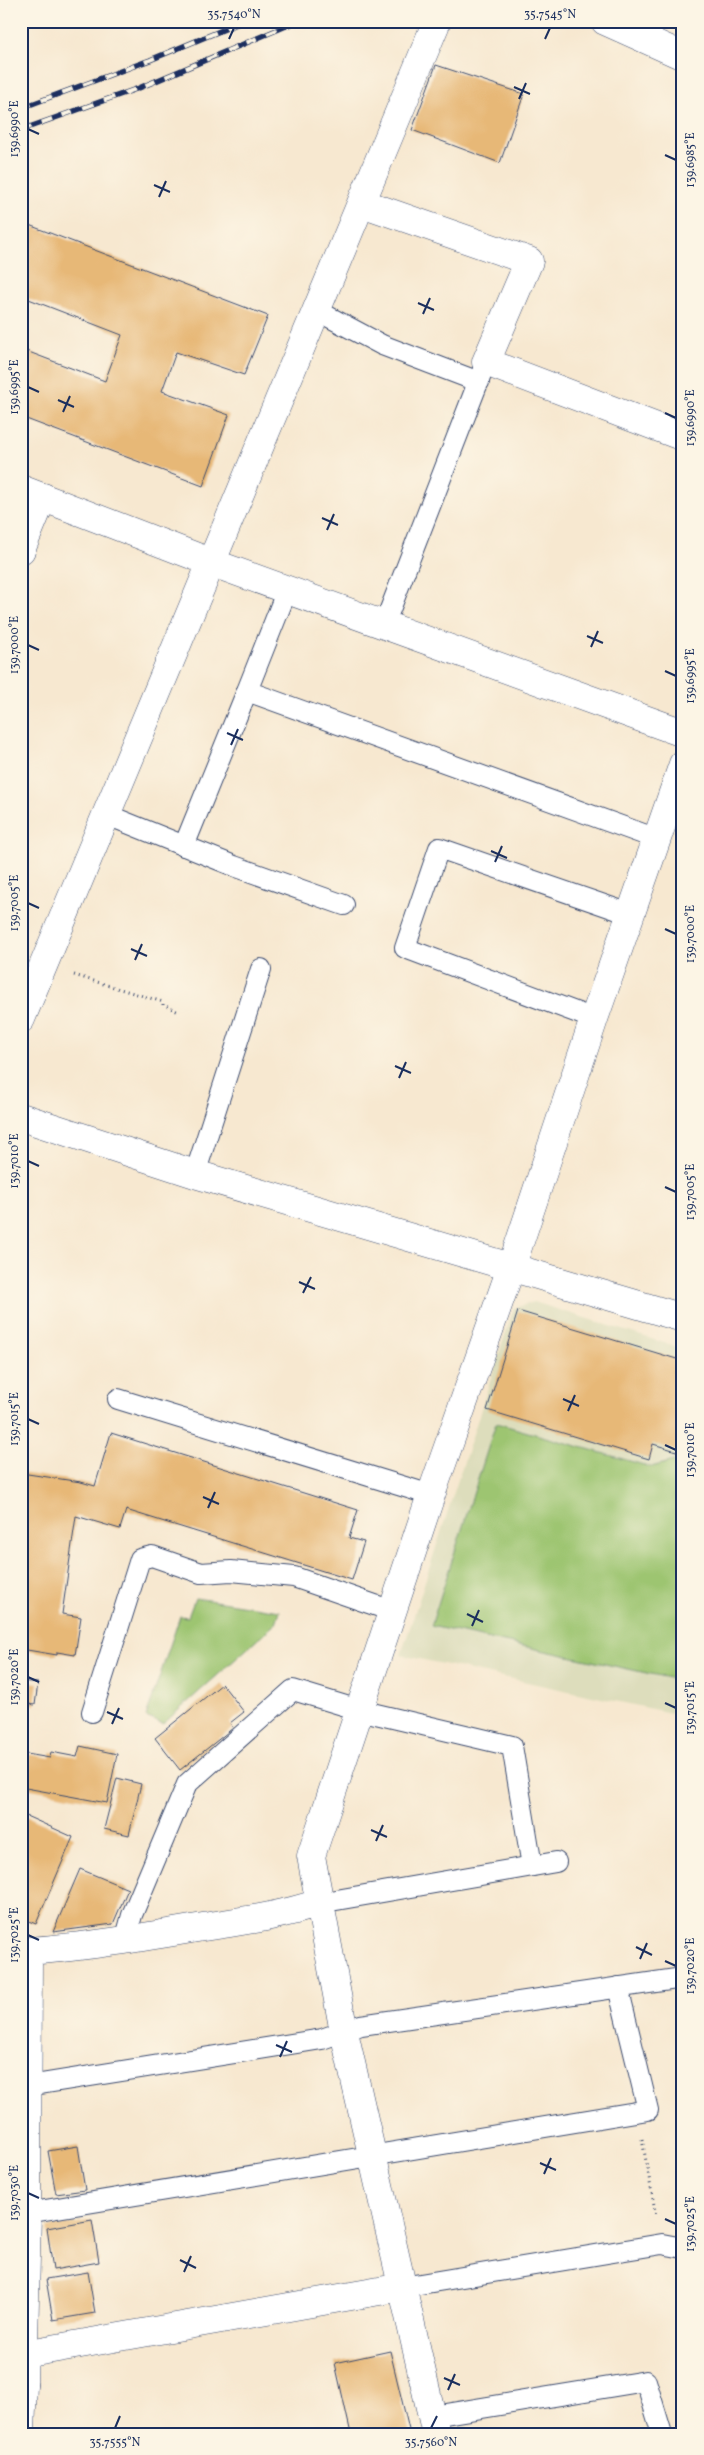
<svg xmlns="http://www.w3.org/2000/svg" width="704" height="2455" viewBox="0 0 704 2455" font-family="Vollkorn,serif">
<rect width="100%" height="100%" fill="#fcf5e5"/>
<filter id="ink" filterUnits="userSpaceOnUse"><feTurbulence type="fractalNoise" baseFrequency=".02" numOctaves="2"/><feDisplacementMap in="SourceGraphic" scale="10" xChannelSelector="R" yChannelSelector="G"/><feConvolveMatrix kernelMatrix="1 2 1 2 8 2 1 2 1" color-interpolation-filters="sRGB"/></filter>
<filter id="wash" filterUnits="userSpaceOnUse"><feTurbulence type="fractalNoise" baseFrequency=".0096" numOctaves="4" result="noise"/><feDisplacementMap in="SourceGraphic" scale="20" xChannelSelector="R" yChannelSelector="G"/><feGaussianBlur stdDeviation="1.12" result="paint"/><feColorMatrix in="noise" values="0 0 0 0 0 0 0 0 0 0 0 0 0 0 0 0 0 1.4 0 .05"/><feComposite in="paint" operator="in"/></filter>
<g filter="url(#wash)">
<rect width="100%" height="100%" fill="#f7e8d0"/>
<polygon fill="#ddddbc" points="534,1302 683,1349 683,1700 676,1698 671,1713 401,1655 514,1308"/>
<g fill="#9dc571" stroke="#5c7a68">
<polygon points="496,1423 651,1467 678,1460 683,1462 683,1681 431,1626"/>
<polygon points="195,1598 280,1611 276,1623 163,1724 146,1717 180,1616 188,1617"/>
</g>
<g id="blocks">
<g fill="#e7b877">
<polygon points="436,65 524,94 500,163 412,130"/>
<polygon points="21,222 268,316 244,375 176,352 162,391 229,415 203,486 21,417 21,349 105,381 122,335 21,296"/>
<polygon points="518,1311 680,1360 676,1374 683,1376 683,1416 678,1431 683,1433 683,1453 653,1444 649,1459 487,1410"/>
<polygon points="111,1433 358,1510 349,1538 364,1542 352,1580 126,1510 120,1529 76,1516 62,1614 81,1617 75,1655 57,1652 57,1655 21,1649 21,1473 81,1482 95,1486"/>
<polygon points="21,1681 38,1683 35,1705 21,1703"/>
<polygon points="222,1684 244,1712 230,1723 233,1728 180,1770 155,1738"/>
<polygon points="80,1746 117,1754 107,1803 26,1788 24,1798 21,1797 21,1753 50,1758 51,1752 77,1757"/>
<polygon points="117,1778 141,1784 129,1835 104,1829"/>
<polygon points="24,1815 73,1837 36,1924 21,1918 21,1821"/>
<polygon points="80,1869 128,1889 113,1924 53,1932"/>
<polygon points="78,2146 85,2190 56,2194 48,2151"/>
<polygon points="92,2220 99,2262 53,2270 47,2228"/>
<polygon points="88,2272 95,2313 53,2320 46,2279"/>
<polygon points="390,2351 410,2434 351,2434 335,2363"/>
</g>
</g>
</g>
<g filter="url(#ink)">
<use href="#blocks" fill-opacity="0" stroke="#3c4b6f" stroke-width="1"/>
<g fill="none" stroke-linecap="round" stroke-linejoin="round">
<g stroke="#3c4b6f" stroke-width="22">
<g id="service">
<polyline points="316,310 382,345 479,382"/>
<polyline points="287,590 247,691 657,839"/>
<polyline points="384,625 486,362"/>
<polyline points="105,814 234,866 344,905"/>
<polyline points="184,846 247,691"/>
<polyline points="594,1019 405,948 439,848 630,914"/>
<polyline points="195,1174 261,969"/>
<polyline points="118,1399 431,1495"/>
<polyline points="92,1712 140,1559 152,1556 201,1573 231,1571 294,1577 392,1611"/>
<polyline points="319,1903 556,1862"/>
<polyline points="125,1941 132,1915 187,1784 293,1690 359,1710 512,1746 532,1866"/>
<polyline points="28,2086 322,2039 361,2025 683,1978"/>
<polyline points="27,2213 648,2110 618,1987"/>
<polyline points="402,2287 662,2244 683,2248"/>
<polyline points="433,2416 646,2381 662,2434"/>
</g>
</g>
<g stroke="#3c4b6f" stroke-width="29">
<g id="minor">
<polyline points="605,21 683,56"/>
<polyline points="362,203 529,261 486,362 683,437"/>
<polyline points="21,489 210,562 683,733"/>
<polyline points="21,550 43,497"/>
<polyline points="21,1019 437,21"/>
<polyline points="21,1117 195,1174 683,1318"/>
<polyline points="24,2354 402,2287"/>
<path d="M21 2384H23L27 2213 28 1951C87 1947 145 1937 203 1927 242 1921 281 1916 319 1903"/>
<polyline points="21,2431 23,2384"/>
<polyline points="436,2434 344,2032 311,1856 431,1495 511,1268 594,1019 683,764"/>
</g>
</g>
<g stroke="#3c4b6f" stroke-width="3" stroke-dasharray="1 4" stroke-linecap="butt">
<polyline points="74,975 163,1002 163,1005 179,1012"/>
<polyline points="642,2139 656,2216"/>
</g>
<use href="#service" stroke="#fff" stroke-width="20"/>
<use href="#minor" stroke="#fff" stroke-width="28"/>
<g stroke="#1b2f5e" stroke-width="5.5">
<g id="rail">
<polyline points="21,108 150,60 244,21"/>
<polyline points="21,130 139,88 298,21"/>
</g>
</g>
<use href="#rail" stroke="#fcf5e5" stroke-width="4" stroke-dasharray="11" stroke-linecap="butt"/>
</g>
</g>
<path fill="none" stroke="#1b2f5e" stroke-width="2" d="M229 39 234 28M545 39 550 28M514 87 530 94M519 99 526 83M28 129 39 134M665 155 676 160M154 185 170 192M159 197 166 181M418 303 434 310M423 314 430 298M28 387 39 392M58 400 74 407M63 412 70 396M665 413 676 418M322 518 338 525M327 530 334 514M587 636 603 643M28 645 39 650M591 647 598 631M665 671 676 676M227 733 243 740M231 745 238 729M491 851 507 858M495 862 502 846M28 903 39 908M665 929 676 934M131 949 147 956M135 960 142 944M395 1066 411 1073M399 1078 406 1062M28 1161 39 1166M665 1187 676 1192M299 1282 315 1289M303 1293 311 1277M563 1399 579 1406M568 1411 575 1395M28 1419 39 1424M665 1445 676 1450M203 1497 219 1504M208 1508 215 1492M467 1614 483 1622M472 1626 479 1610M28 1677 39 1682M665 1703 676 1708M107 1712 123 1719M112 1724 119 1708M371 1830 387 1837M376 1841 383 1825M28 1935 39 1940M636 1947 652 1955M640 1959 647 1943M665 1961 676 1966M276 2045 292 2052M280 2057 287 2041M540 2163 556 2170M544 2174 551 2158M28 2193 39 2198M665 2219 676 2224M180 2260 196 2268M184 2272 191 2256M444 2378 460 2385M448 2390 455 2374M115 2428 120 2416M431 2428 437 2416"/>
<rect width="704" height="2455" fill="none" stroke="#fcf5e5" stroke-width="55"/>
<rect x="28" y="28" width="648" height="2400" fill="none" stroke="#1b2f5e" stroke-width="2"/>
<g font-size="12" text-anchor="middle" fill="#1b2f5e">
<text x="234" y="18">35.7540°N</text>
<text x="550" y="18">35.7545°N</text>
<text transform="translate(14 129) rotate(-90)" y="4">139.6990°E</text>
<text transform="translate(690 160) rotate(-90)" y="4">139.6985°E</text>
<text transform="translate(14 387) rotate(-90)" y="4">139.6995°E</text>
<text transform="translate(690 418) rotate(-90)" y="4">139.6990°E</text>
<text transform="translate(14 645) rotate(-90)" y="4">139.7000°E</text>
<text transform="translate(690 676) rotate(-90)" y="4">139.6995°E</text>
<text transform="translate(14 903) rotate(-90)" y="4">139.7005°E</text>
<text transform="translate(690 934) rotate(-90)" y="4">139.7000°E</text>
<text transform="translate(14 1161) rotate(-90)" y="4">139.7010°E</text>
<text transform="translate(690 1192) rotate(-90)" y="4">139.7005°E</text>
<text transform="translate(14 1419) rotate(-90)" y="4">139.7015°E</text>
<text transform="translate(690 1450) rotate(-90)" y="4">139.7010°E</text>
<text transform="translate(14 1677) rotate(-90)" y="4">139.7020°E</text>
<text transform="translate(690 1708) rotate(-90)" y="4">139.7015°E</text>
<text transform="translate(14 1935) rotate(-90)" y="4">139.7025°E</text>
<text transform="translate(690 1966) rotate(-90)" y="4">139.7020°E</text>
<text transform="translate(14 2193) rotate(-90)" y="4">139.7030°E</text>
<text transform="translate(690 2224) rotate(-90)" y="4">139.7025°E</text>
<text x="115" y="2446">35.7555°N</text>
<text x="431" y="2446">35.7560°N</text>
</g>
</svg>
